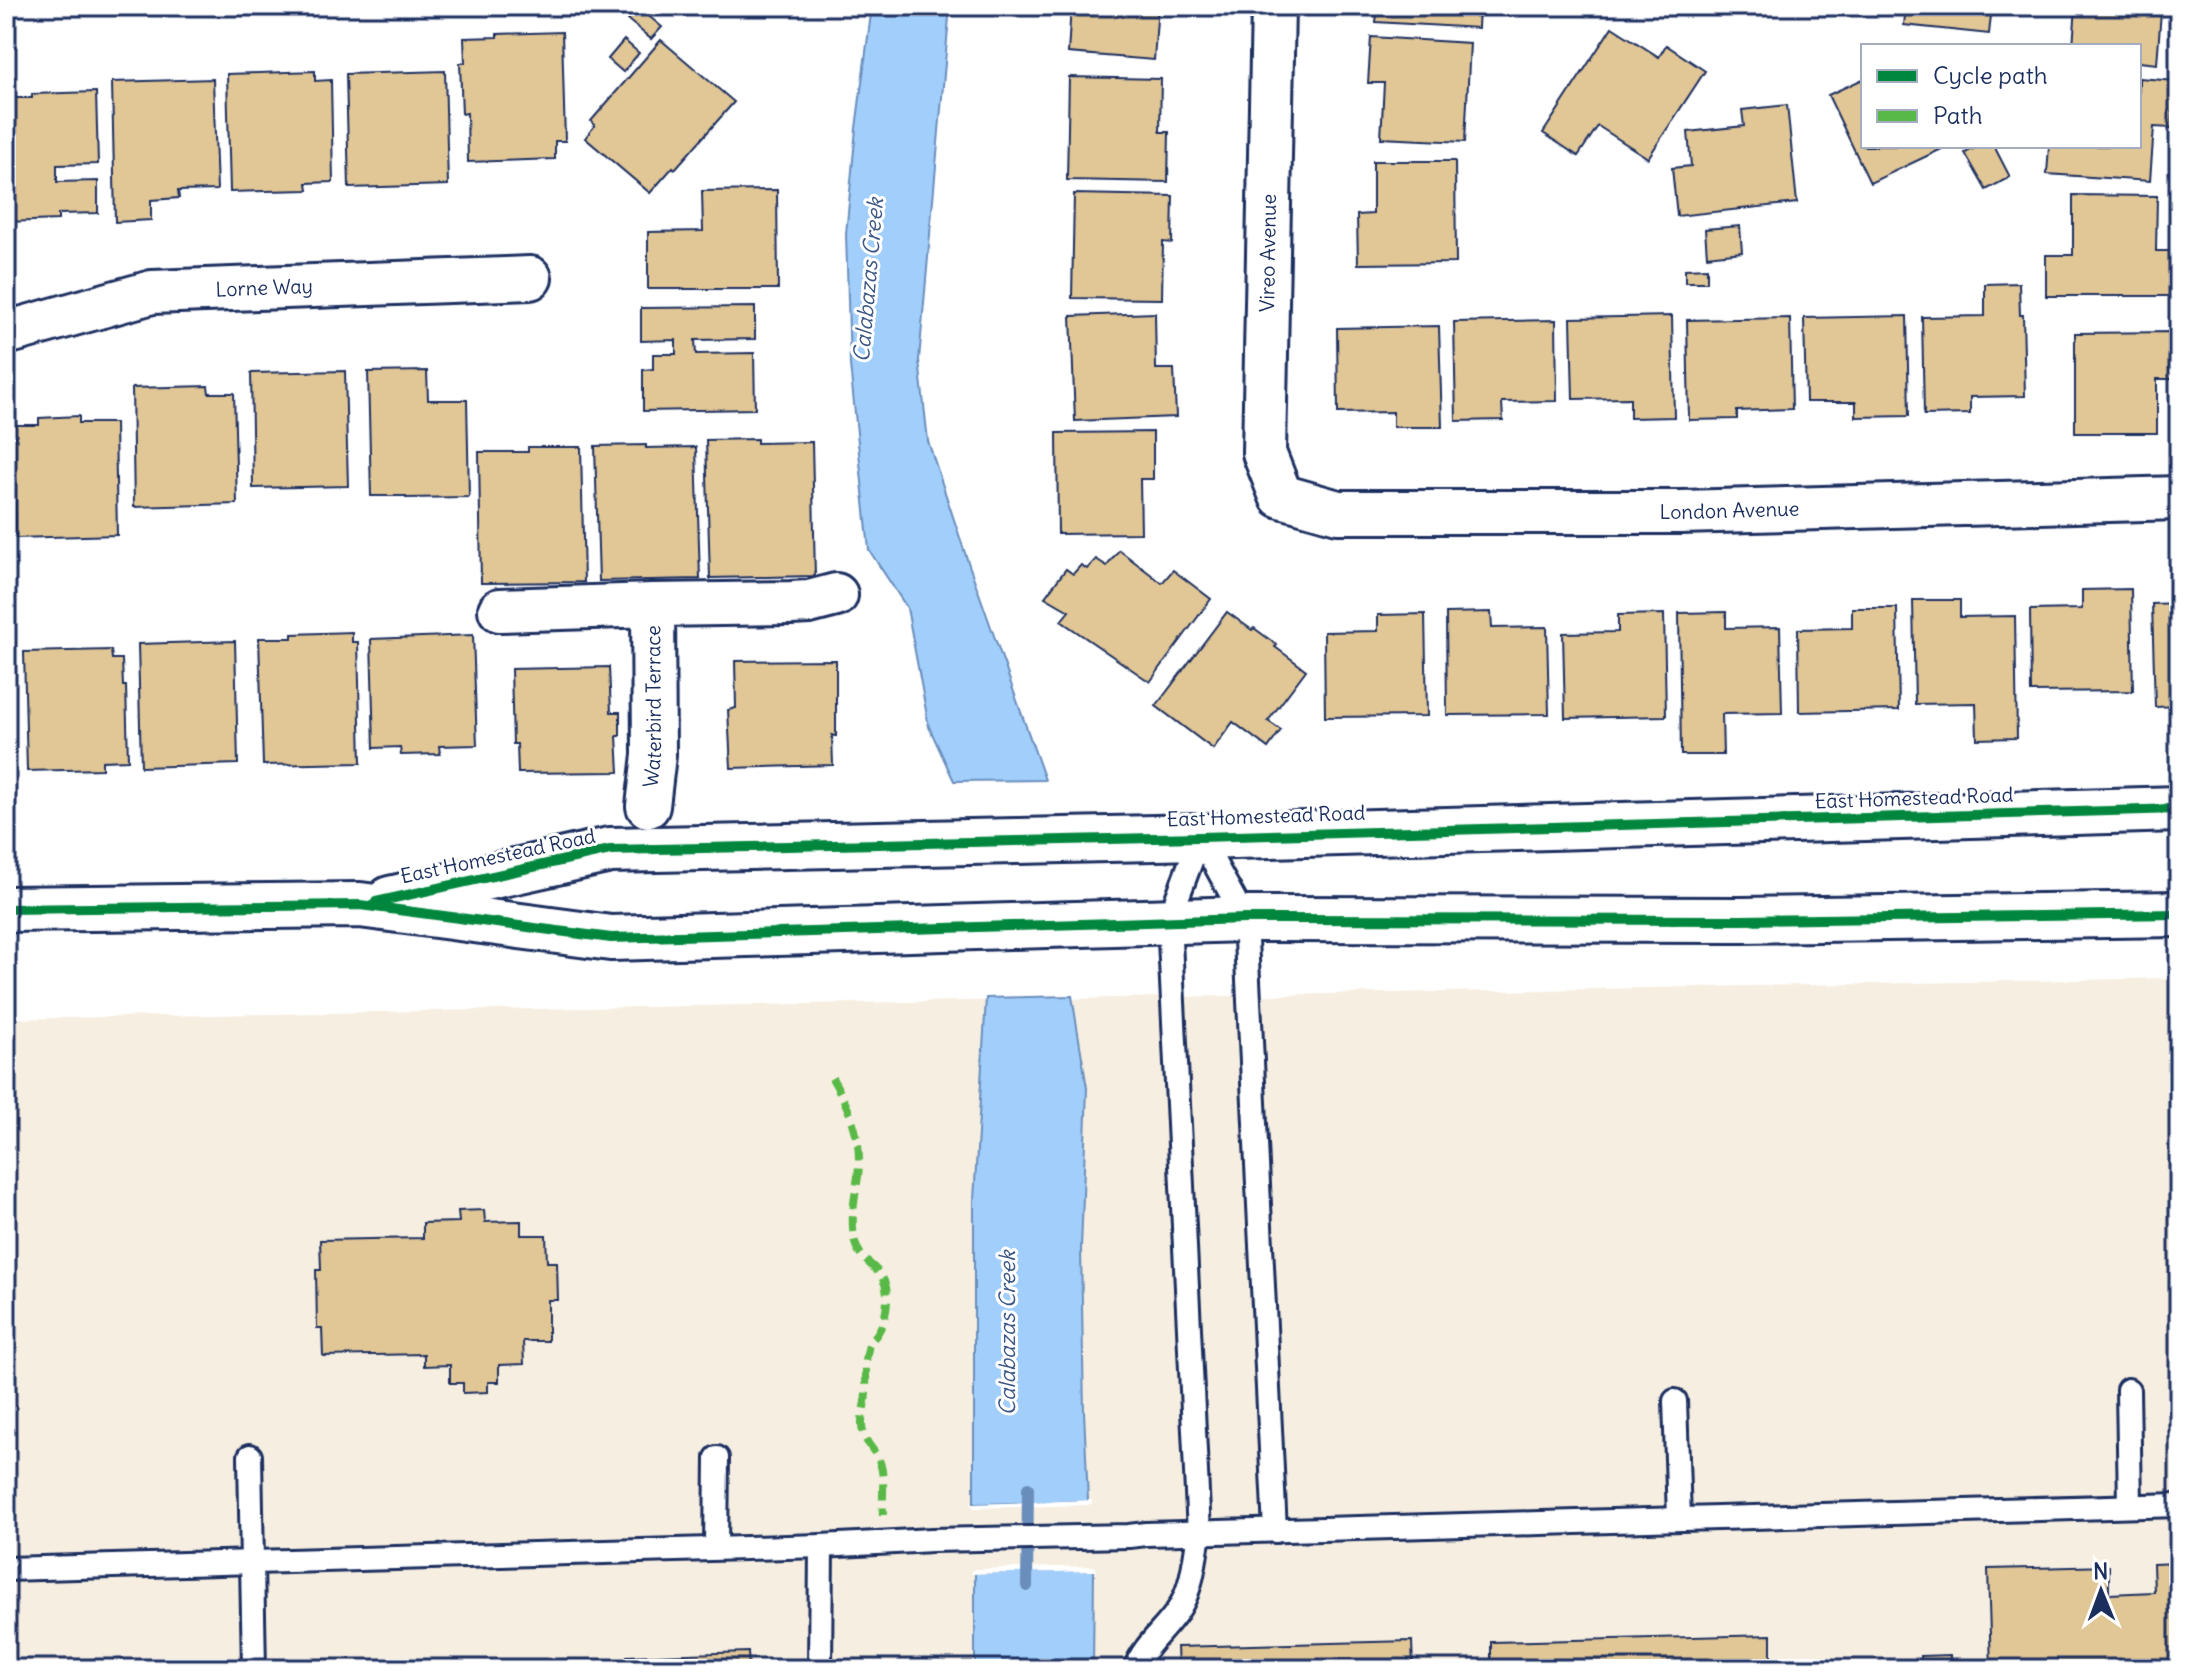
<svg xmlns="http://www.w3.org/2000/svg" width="2185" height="1675" viewBox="0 0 2185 1675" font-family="Delius,sans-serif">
<rect width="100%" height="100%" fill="#fff"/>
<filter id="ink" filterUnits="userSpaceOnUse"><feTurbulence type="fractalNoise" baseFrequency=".0125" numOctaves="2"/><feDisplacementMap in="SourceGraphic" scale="16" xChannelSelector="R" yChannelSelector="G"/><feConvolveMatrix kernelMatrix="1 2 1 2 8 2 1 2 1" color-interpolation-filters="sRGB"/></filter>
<g filter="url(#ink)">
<polygon fill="#f6eee0" points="2179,978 2179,1669 6,1669 6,1019"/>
<g fill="#a1cefb" stroke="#6b8ebc" stroke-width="2">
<polygon points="872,6 950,6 919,360 928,441 968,562 1045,780 954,781 929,727 907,608 869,550 850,365 846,234 856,128"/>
<polygon points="1072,996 1087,1088 1081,1249 1084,1411 1088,1501 974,1504 974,1200 986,998"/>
<polygon points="1094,1570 1093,1669 975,1669 975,1573"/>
</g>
<g fill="#fff">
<polygon points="1092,1500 1092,1503 1088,1505 974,1508 970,1504"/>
<polygon points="1094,1566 1098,1571 971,1574 972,1571 975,1569"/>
</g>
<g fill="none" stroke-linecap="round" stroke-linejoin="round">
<polyline stroke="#6b8ebc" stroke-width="12" points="1027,1586 1028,1488"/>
</g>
<g fill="#e1c696" stroke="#1b2f5e" stroke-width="2">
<polygon points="1071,6 1158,6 1154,60 1068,53"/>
<polygon points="1378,6 1479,6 1478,28 1376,22"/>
<polygon points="1906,6 1992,6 1989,34 1904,25"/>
<polygon points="2076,6 2177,6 2177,12 2161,11 2157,64 2139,62 2139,46 2073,46"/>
<polygon points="639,8 662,27 651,39 628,20"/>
<polygon points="1612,27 1659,57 1666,45 1705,71 1648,158 1598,126 1578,156 1543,133"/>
<polygon points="562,32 565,141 555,141 555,159 468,162 467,113 462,114 460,63 465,63 464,38 497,37 497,34"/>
<polygon points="1371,37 1470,43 1465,142 1381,138 1384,83 1368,83"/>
<polygon points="624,40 639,53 623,72 608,59"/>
<polygon points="661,40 734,102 675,169 673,167 650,193 585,138 595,125 591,121"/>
<polygon points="315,71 315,81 331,80 333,182 307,183 308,190 230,192 227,74"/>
<polygon points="445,71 448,185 349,188 346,74"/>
<polygon points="1069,77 1161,79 1160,132 1169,132 1168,182 1067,180"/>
<polygon points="2139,78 2175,81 2172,128 2154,127 2150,181 2047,174 2049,146 2139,146"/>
<polygon points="213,79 217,190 178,191 179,198 151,200 151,220 115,222 112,82"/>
<polygon points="1863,79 1863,146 1948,146 1870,183 1828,95"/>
<polygon points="96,92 98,164 57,165 57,182 98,181 98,213 58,214 58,220 6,222 6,98 32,98 32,94"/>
<polygon points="1787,105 1797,203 1677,216 1672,168 1691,166 1688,132 1744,126 1742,110"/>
<polygon points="1979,146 1994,146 2010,177 1986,190 1965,153"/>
<polygon points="1373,161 1455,161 1456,263 1358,264 1357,215 1373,214"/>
<polygon points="777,190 778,289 648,289 648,232 703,231 702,191"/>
<polygon points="1074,194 1173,196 1172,243 1163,242 1162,299 1072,298"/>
<polygon points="2073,195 2157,196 2156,251 2175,251 2174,296 2046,296 2046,255 2073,255"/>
<polygon points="1740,226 1742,252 1707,256 1705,229"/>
<polygon points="1707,268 1707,282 1685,282 1685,269"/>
<polygon points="2019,283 2020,315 2023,315 2025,396 1970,397 1970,414 1924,415 1922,317 1985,316 1985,284"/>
<polygon points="755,307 755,339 695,340 696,354 754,353 755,409 643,411 643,370 653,369 653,354 676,354 676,340 641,341 641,308"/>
<polygon points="1155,313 1156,369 1174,369 1176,417 1075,421 1071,316"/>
<polygon points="1672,316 1674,417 1630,418 1630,398 1573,399 1571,318"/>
<polygon points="1907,316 1909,416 1856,417 1856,402 1806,402 1804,318"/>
<polygon points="1790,318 1792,409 1737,411 1737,419 1689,420 1687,320"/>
<polygon points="1556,320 1557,401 1502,402 1503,420 1456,421 1454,322"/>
<polygon points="1439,326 1442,427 1393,427 1393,412 1338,413 1337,328"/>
<polygon points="2175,332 2175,379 2157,379 2157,433 2075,433 2075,333"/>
<polygon points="345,371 348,486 253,488 251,373"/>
<polygon points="427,371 428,400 467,400 469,497 406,498 406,496 371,496 368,372"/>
<polygon points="208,386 209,393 234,393 237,504 134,507 132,388"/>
<polygon points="79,416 79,423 115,423 117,535 16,538 14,425 39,425 39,418"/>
<polygon points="1153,432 1153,479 1140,479 1141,533 1058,534 1057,433"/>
<polygon points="757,439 757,443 812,442 815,576 710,578 706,440"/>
<polygon points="646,445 646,448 696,447 700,579 599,581 595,446"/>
<polygon points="528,447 581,447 584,582 481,583 479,452 528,452"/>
<polygon points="1119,550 1162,583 1173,570 1211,599 1150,682 1061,621 1069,611 1045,597 1066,569 1073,574 1081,565 1087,569 1096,559 1107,566"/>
<polygon points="2131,589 2133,691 2031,692 2030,610 2082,609 2082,590"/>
<polygon points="1913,600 1960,600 1960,617 2015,616 2017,738 1977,739 1976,703 1915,704"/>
<polygon points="2179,603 2179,706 2155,707 2152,604"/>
<polygon points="1852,608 1897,608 1899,710 1799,712 1798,629 1852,628"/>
<polygon points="1227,612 1252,630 1254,628 1277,645 1275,647 1306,670 1268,721 1281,730 1268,748 1233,722 1213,749 1156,706"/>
<polygon points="1491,612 1492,628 1547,627 1549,714 1447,715 1446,613"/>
<polygon points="1726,612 1726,628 1780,627 1782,713 1722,714 1723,755 1681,755 1679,613"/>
<polygon points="1425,614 1427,716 1325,717 1324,632 1378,631 1378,615"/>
<polygon points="1664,614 1666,716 1565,718 1563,633 1618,632 1618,615"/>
<polygon points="352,632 352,642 358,642 361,763 263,765 259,638 292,638 292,634"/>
<polygon points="473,635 477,745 439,746 440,754 401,755 400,747 374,748 371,639"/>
<polygon points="235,641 238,764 141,767 138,644"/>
<polygon points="111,650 112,659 122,659 123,686 126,686 128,760 102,761 102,769 27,771 24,652"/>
<polygon points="836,660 836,736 832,735 833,765 731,768 728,710 736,708 735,661"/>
<polygon points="609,667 611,712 620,712 620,736 617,736 619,772 518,773 517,744 513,744 511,669"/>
<polygon points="484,1210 485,1222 521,1221 521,1235 546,1235 547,1262 557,1262 558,1300 548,1300 548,1341 523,1341 524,1364 499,1365 499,1382 488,1382 488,1392 463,1393 463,1383 450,1383 450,1365 424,1366 424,1354 323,1356 322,1328 317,1328 316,1270 321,1270 320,1240 423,1238 423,1223 459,1222 458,1211"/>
<polygon points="2179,1563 2179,1669 1991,1669 1988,1569 2109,1566 2109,1594 2154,1592 2153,1564"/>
<polygon points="1771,1635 1771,1669 1491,1669 1491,1642"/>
<polygon points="1412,1641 1413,1669 1178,1669 1177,1647"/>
<polygon points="748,1652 749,1669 505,1669 505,1663 627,1660 627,1656"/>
<polygon points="1950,1655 1950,1669 1922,1669 1921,1656"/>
</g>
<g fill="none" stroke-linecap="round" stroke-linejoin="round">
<g stroke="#1b2f5e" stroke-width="28">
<g id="service">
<polyline points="1200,837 1245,919 1275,1531"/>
<polyline points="2128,1390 2130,1505"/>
<polyline points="1675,1401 1679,1518"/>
<polyline points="250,1456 254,1669"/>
<polyline points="716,1548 717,1458"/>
<polyline points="6,1569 821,1546 932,1540 1129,1536 1146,1534 2179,1505"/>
<polyline points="820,1669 821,1546"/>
<path d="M1135 1669C1144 1644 1167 1629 1180 1607 1193 1585 1195 1557 1199 1533L1169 920 1200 837"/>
</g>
</g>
<g stroke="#1b2f5e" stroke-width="48">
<g id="minor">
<path id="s1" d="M1273 6 1264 453 1281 496 1338 512H1681L2179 498"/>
<path id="s2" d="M6 333 152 292 530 278"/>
<polyline points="500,610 653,605"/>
<path id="s3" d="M648 806 654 755 653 605 791 603 809 602 836 595"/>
</g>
</g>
<g stroke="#1b2f5e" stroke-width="50">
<g id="secondary">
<polyline points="390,899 610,850 1200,837 2179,809"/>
<polyline points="6,909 360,905 611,938 1245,919 1742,920 2179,914"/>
</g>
</g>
<use href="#service" stroke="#fff" stroke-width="22"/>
<use href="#minor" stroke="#fff" stroke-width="42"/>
<use href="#secondary" stroke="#fff" stroke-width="44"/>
<path stroke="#58b947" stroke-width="8" stroke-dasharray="16 8" stroke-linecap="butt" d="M832 1078C852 1112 864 1143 857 1183 854 1202 851 1219 854 1238 859 1268 888 1264 887 1299 887 1312 884 1323 877 1334 873 1339 869 1343 868 1349 864 1364 867 1378 866 1392 866 1402 862 1412 862 1422 861 1443 877 1449 881 1466 885 1481 882 1500 883 1515"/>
<g stroke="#fff" stroke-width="15">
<g id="cycleway">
<polyline points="376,902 610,850 1200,837 2179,809"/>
<polyline points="6,909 360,905 611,938 1245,919 1742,920 2179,914"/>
</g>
</g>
<use href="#cycleway" stroke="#00873e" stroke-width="10"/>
</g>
</g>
<g text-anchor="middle" stroke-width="6" stroke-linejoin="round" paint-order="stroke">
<g font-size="20" fill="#1b2f5e" stroke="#fff">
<text transform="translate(1268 253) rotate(-89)" y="7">Vireo Avenue</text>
<text dy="7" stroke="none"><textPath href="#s2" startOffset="264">Lorne Way</textPath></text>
<text dy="7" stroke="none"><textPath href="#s1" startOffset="944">London Avenue</textPath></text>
<text dy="7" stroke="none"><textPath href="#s3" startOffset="100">Waterbird Terrace</textPath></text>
<text transform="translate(1914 798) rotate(-2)" y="7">East Homestead Road</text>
<text transform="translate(1266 816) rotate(-2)" y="7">East Homestead Road</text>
<text transform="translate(498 856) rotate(-12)" y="7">East Homestead Road</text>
</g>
<g font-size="22" font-style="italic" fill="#3c5785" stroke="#fff">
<text transform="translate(868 280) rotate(-85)" y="8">Calabazas Creek</text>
<text transform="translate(1007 1333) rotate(-90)" y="8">Calabazas Creek</text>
</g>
</g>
<rect width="2185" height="1675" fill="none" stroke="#fff" stroke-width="32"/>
<rect x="16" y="16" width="2153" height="1643" fill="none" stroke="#1b2f5e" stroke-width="3" filter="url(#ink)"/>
<rect x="1861" y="44" width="280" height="104" fill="#ffffff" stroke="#a4acbf" stroke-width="2"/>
<rect x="1877" y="70" width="40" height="12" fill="#00873e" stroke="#a4acbf" stroke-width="2"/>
<text x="1933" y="84" font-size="24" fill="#1b2f5e">Cycle path</text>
<rect x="1877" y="110" width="40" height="12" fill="#58b947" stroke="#a4acbf" stroke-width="2"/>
<text x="1933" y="124" font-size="24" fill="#1b2f5e">Path</text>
<g transform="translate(2101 1591) rotate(359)" stroke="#ffffff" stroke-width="6" paint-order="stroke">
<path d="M0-6L14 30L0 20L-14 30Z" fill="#1b2f5e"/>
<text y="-12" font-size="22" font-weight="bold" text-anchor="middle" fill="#1b2f5e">N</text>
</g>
</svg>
